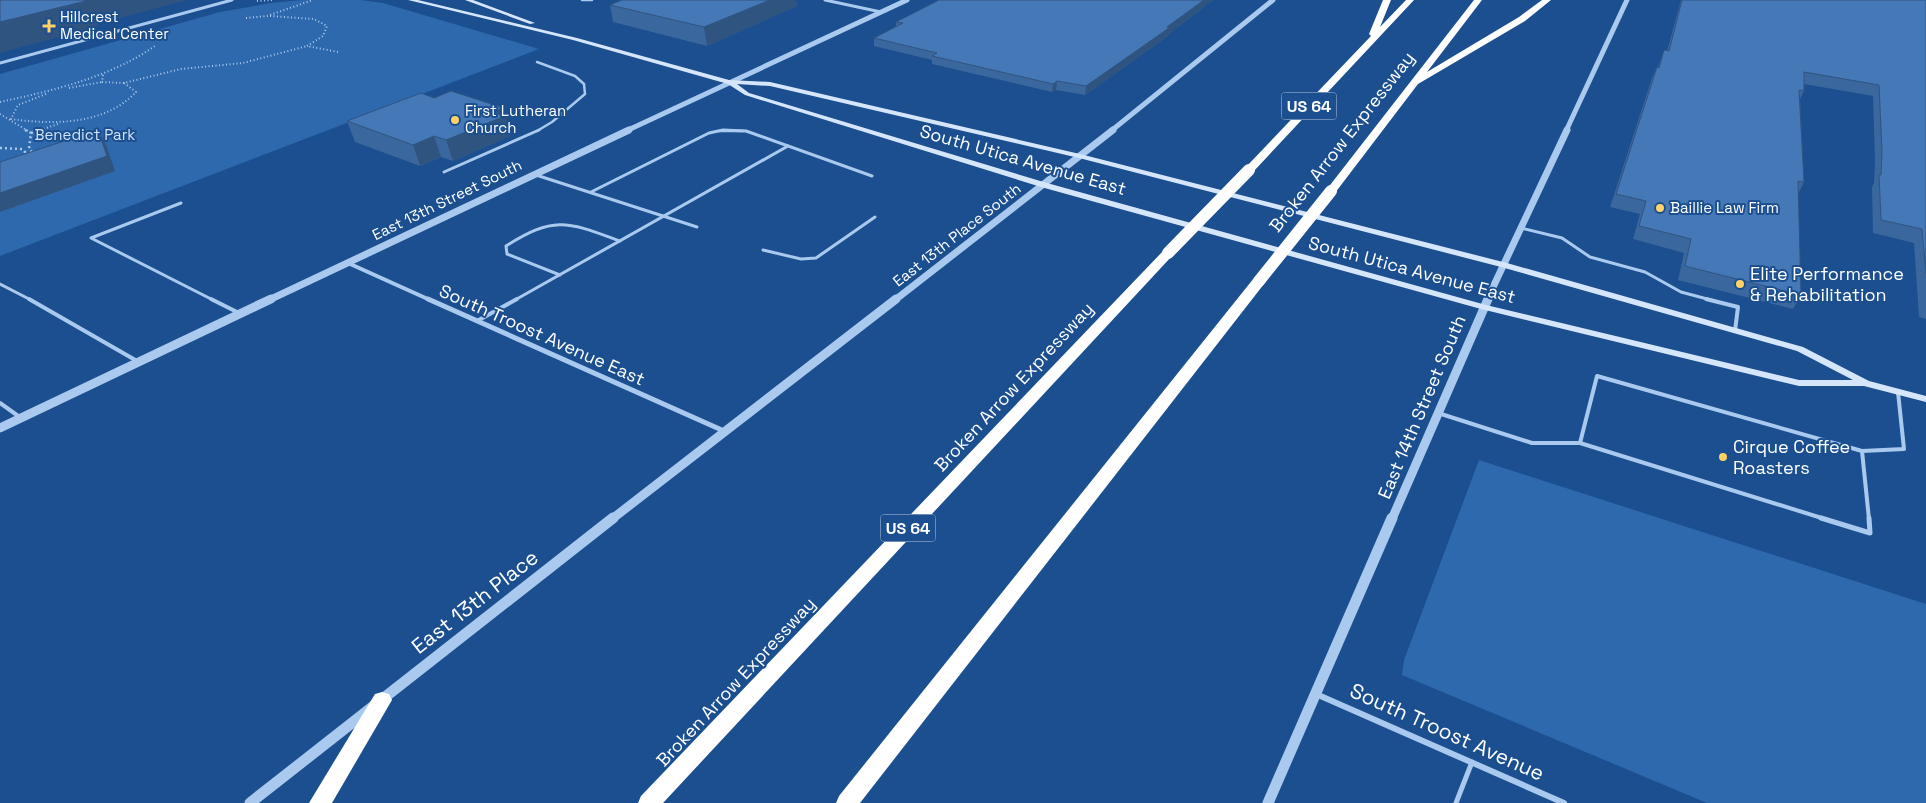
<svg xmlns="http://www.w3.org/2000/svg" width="1926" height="803" viewBox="0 0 1926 803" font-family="'Space Grotesk',sans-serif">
<rect width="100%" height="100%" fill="#1b4f8f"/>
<g fill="#2e69ad">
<polygon points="302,0 360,0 383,3 539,49 0,256 0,74 220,12 271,3"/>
<polygon points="1479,460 1926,604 1926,803 1707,803 1402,675 1404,660"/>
</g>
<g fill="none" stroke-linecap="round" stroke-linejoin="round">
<g stroke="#a9c9ee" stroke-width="2" stroke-dasharray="1 2.5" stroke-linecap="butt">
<polyline points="257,1 274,0"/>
<polyline points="270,16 314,19 327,26 323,36 307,46 338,52"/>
<polyline points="246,18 267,16 313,0"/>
<polyline points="103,75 102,82 124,83 181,69 243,63 307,46"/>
<polyline points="69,88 102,82"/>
<path d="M46 94 18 105 11 119C54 125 105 125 136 92L124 83"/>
<path d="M0 102C55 90 108 78 155 46"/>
<polyline points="0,114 28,131"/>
<polyline points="37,131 58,124"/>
</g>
<g stroke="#a9c9ee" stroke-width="2.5" stroke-dasharray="2 3" stroke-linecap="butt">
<polyline points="25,130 31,133 29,149 33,153"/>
<polyline points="31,133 41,130"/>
<polyline points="0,148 22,149 25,152 22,157"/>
</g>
<g stroke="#a9c9ee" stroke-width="2.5">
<polyline points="582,0 592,0"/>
<polyline points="537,131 552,122 585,94 584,84 575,76 537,62"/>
<polyline points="719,131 743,131"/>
</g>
<g stroke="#a9c9ee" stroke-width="3">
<polyline points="444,172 539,130"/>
<polyline points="536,175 697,227"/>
<polyline points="591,192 709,133 723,130 746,131 872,176"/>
<polyline points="181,203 91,238 213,300"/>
<polyline points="1521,228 1562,238 1590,257 1645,272 1681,292 1711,300"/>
<polyline points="763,250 801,259 816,258 875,217"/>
<path d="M560 275 507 254 506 246C555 215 568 222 620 241"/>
<polyline points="0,284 31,300"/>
<polyline points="515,300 788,146"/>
</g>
<g stroke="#a9c9ee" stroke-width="4">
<polyline points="29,299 137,361"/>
<polyline points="211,299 239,313"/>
<polyline points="1706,299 1738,307 1735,331"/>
<polyline points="477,321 517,299"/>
<polyline points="0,403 21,418"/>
<polyline points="1438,413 1532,443 1580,443 1825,519"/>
<polyline points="1580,443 1597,376 1862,451"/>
<polyline points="1869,519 1862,451 1904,449 1898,392"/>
</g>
<g stroke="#a9c9ee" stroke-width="5">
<polyline points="1821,518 1870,533 1869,518"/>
<polyline points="1456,803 1472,762"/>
</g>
<g stroke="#a9c9ee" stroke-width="3">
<polyline points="825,0 881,12"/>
<polyline points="0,63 232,0"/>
</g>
<polyline stroke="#a9c9ee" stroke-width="4" points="348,263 430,300"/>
<polyline stroke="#a9c9ee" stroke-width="5" points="428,299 724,431"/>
<polyline stroke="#a9c9ee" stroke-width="6" points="1316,694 1564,803"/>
<g stroke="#a9c9ee" stroke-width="5">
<polyline points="626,131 907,0"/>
<polyline points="1111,131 1273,0"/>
<polyline points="1566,131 1627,0"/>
</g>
<g stroke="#a9c9ee" stroke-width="7">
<polyline points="269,300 629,130"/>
<polyline points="895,300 1113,130"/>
<polyline points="1487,300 1567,130"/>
</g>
<g stroke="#a9c9ee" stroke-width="9">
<polyline points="0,428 271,299"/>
<polyline points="612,519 896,299"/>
<polyline points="1392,519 1488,299"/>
</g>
<g stroke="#a9c9ee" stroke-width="11">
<polyline points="250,803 613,518"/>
<polyline points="1268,803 1392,518"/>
</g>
<g fill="#d6e6fa" fill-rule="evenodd">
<path d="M408 0H418L577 38 729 80 770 82 1080 154 1507 263 1803 347 1869 381 1926 396V402L1864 386H1799L1481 309 1041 187 745 95 728 84 573 40ZM737 84 770 86 1079 158 1501 267 1797 351 1853 380H1799L1486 305 1047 183 749 93Z"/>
<polygon points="465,0 473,0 535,23 530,24"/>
</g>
<g fill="#fff" fill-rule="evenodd">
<polygon points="1383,0 1391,0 1380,27 1406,0 1414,0 1253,172 1245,172 1245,168 1371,36 1369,34"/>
<polygon points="1474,0 1482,0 1427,72 1519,17 1542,0 1551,0 1525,21 1418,84 1335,193 1327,193 1327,189"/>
<polygon points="1168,249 1174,253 1172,256 663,803 638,803 641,796 1164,250"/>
<polygon points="1259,277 1264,278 1265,281 1264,284 860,803 836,803 839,796 1254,278"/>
<polygon points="382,692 389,694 392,700 332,803 309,803 375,694"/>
</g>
<g stroke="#fff" stroke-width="12">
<polyline points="1168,253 1249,170"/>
<polyline points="1259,281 1331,191"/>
</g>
</g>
<g fill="#3a679d">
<polygon points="622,0 796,0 797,6 707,46 613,22 610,5"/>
<polygon points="939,0 1213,0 1169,34 1168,36 1085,95 1056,90 1052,92 932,64 932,60 874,46 874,38 896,27 896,22"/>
<polygon points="1681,0 1926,0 1926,319 1919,317 1914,243 1873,233 1872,187 1874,183 1875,163 1873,96 1804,84 1804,91 1800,99 1804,182 1798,194 1801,295 1793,309 1678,280 1684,253 1633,239 1640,214 1610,207 1652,78 1657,67 1658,67 1664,50 1667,51"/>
<polygon points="347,121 509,128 508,129 510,136 453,161 441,157 420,166 355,142"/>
</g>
<g fill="#305480">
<polygon points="82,0 187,0 97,24 99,26 0,53 0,22"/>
<polygon points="770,0 796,0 797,6 707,46 704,27"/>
<polygon points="1204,0 1213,0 1169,34 1168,36 1085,95 1086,86"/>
<polygon points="1057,81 1056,90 1052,92 1053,84"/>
<polygon points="504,108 509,128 508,129 510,136 453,161 446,140 494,112"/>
<polygon points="98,130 106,145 115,171 0,212 0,193"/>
<polygon points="434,136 441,157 420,166 413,145"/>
</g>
<g fill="#4478b7" stroke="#305480">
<polygon points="0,0 84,0 86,1 0,22"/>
<polygon points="622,0 770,0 704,27 610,5"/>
<polygon points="939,0 1204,0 1167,27 1169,28 1086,86 1057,81 1053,84 932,56 937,53 874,38 903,23 896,22"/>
<polygon points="1682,0 1926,0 1926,274 1922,229 1881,220 1879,175 1881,175 1882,151 1879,85 1804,72 1804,91 1799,90 1804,182 1798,181 1801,295 1685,266 1691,239 1639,226 1646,201 1616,194 1657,67 1659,68 1664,50 1669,51"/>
<polygon points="451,91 504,108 494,112 505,116 446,140 434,136 413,145 347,121 421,93 434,98"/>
<polygon points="98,130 107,156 0,193 0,162"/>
</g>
<g fill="#ffd166" stroke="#1b4f8f" stroke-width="2">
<path d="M46.5 18.5h5v5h5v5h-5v5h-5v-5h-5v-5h5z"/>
<circle cx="455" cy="120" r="5"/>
<circle cx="1660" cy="208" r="5"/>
<circle cx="1740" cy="284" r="5"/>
<circle cx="1723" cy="457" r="5"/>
</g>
<g text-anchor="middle" stroke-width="4" stroke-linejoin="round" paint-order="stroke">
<g font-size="15" fill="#fff" stroke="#1b4f8f" text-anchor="start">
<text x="60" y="22">Hillcrest<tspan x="60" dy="17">Medical Center</tspan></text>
<text x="465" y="116">First Lutheran<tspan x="465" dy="17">Church</tspan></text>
<text x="1670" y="213">Baillie Law Firm</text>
</g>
<g font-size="15" fill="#cfe3fa" stroke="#1b4f8f">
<text x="85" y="140">Benedict Park</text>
</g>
<g font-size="15" fill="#fff" stroke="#1b4f8f">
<text transform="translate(447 200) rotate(-26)" y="5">East 13th Street South</text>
<text transform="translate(957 235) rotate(-38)" y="5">East 13th Place South</text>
</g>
<g fill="#1b4f8f" stroke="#bbcadd" stroke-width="1">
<rect x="1281.5" y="92.5" width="55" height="27" rx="4"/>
<rect x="880.5" y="514.5" width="55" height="27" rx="4"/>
</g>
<g font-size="16" font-weight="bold" fill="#fff">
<text x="1309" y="112">US 64</text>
<text x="908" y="534">US 64</text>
</g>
<g font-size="18" fill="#fff" stroke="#1b4f8f">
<text transform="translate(1342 142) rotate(-52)" y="6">Broken Arrow Expressway</text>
<text transform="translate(1023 160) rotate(16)" y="6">South Utica Avenue East</text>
<text transform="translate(1412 270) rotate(15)" y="6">South Utica Avenue East</text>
<text transform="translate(542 335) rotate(24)" y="6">South Troost Avenue East</text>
<text transform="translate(1014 387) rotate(-47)" y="6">Broken Arrow Expressway</text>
<text transform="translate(1422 407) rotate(-67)" y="6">East 14th Street South</text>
<text transform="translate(736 682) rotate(-47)" y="6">Broken Arrow Expressway</text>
</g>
<g font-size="18" fill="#fff" stroke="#1b4f8f" text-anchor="start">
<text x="1750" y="280">Elite Performance<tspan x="1750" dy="21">&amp; Rehabilitation</tspan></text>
<text x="1733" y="453">Cirque Coffee<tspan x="1733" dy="21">Roasters</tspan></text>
</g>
<g font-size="21" fill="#fff" stroke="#1b4f8f">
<text transform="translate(475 602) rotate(-38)" y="7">East 13th Place</text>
<text transform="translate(1447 732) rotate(24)" y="7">South Troost Avenue</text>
</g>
</g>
</svg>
